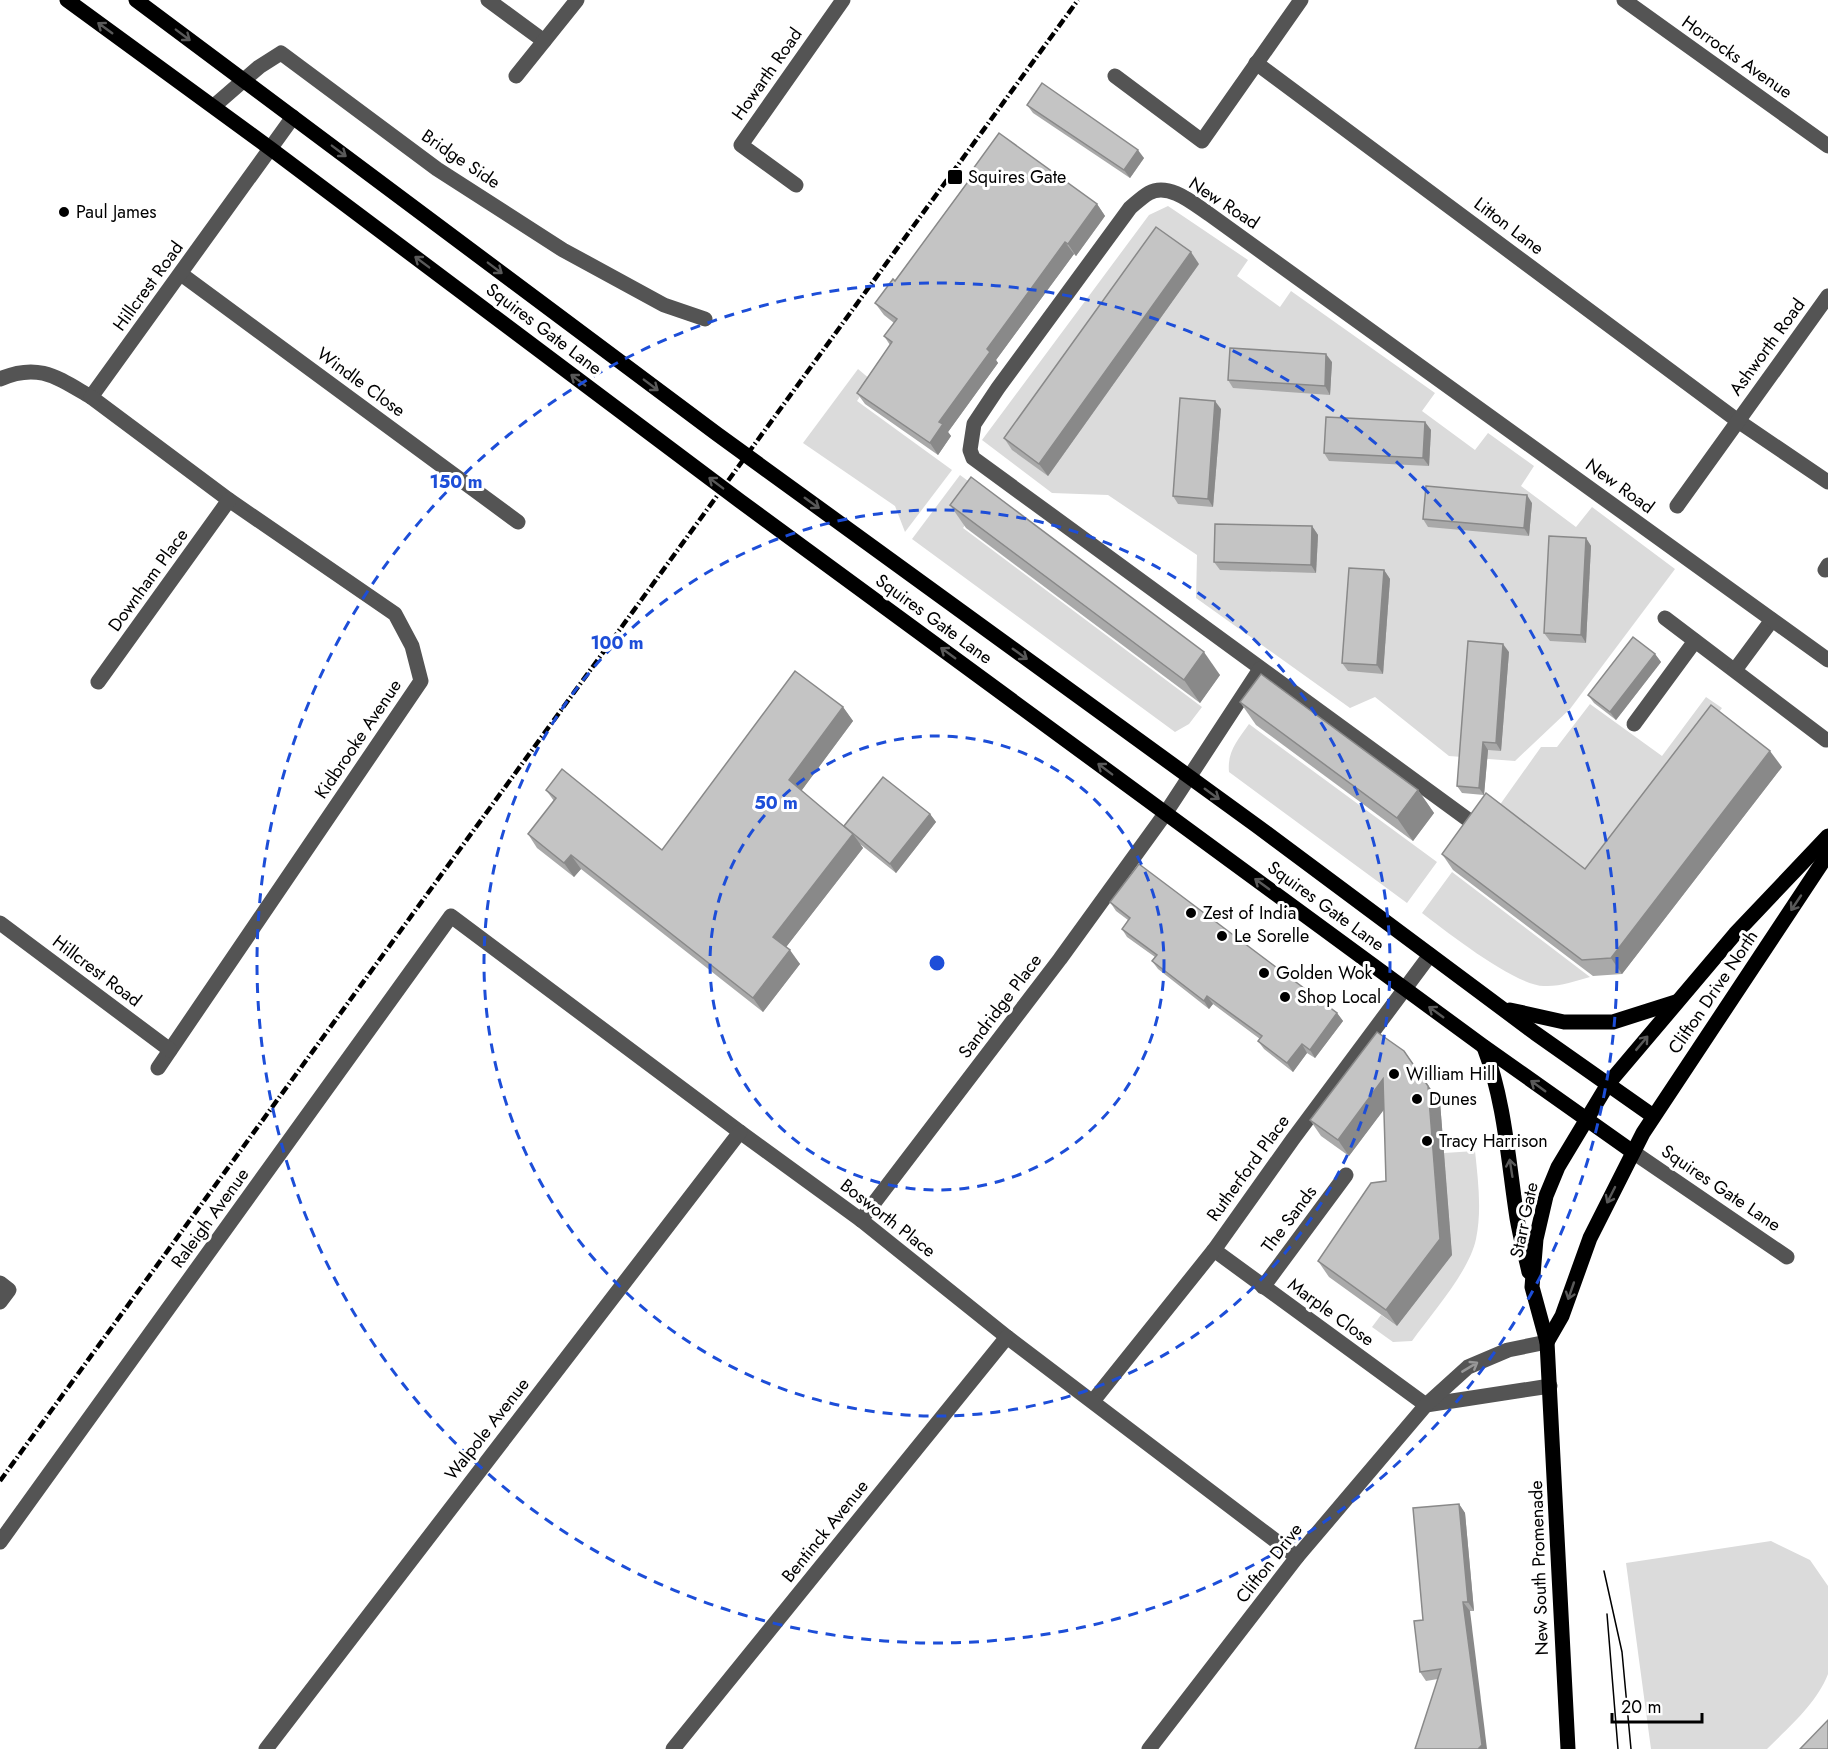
<svg xmlns="http://www.w3.org/2000/svg" width="1828" height="1749" viewBox="0 0 1828 1749" font-family="Jost,sans-serif">
<rect width="100%" height="100%" fill="#fff"/>
<g fill="#dbdbdb">
<polygon points="1168,206 1248,260 1237,276 1280,307 1291,291 1435,393 1422,411 1475,450 1488,433 1534,466 1521,486 1576,527 1592,507 1675,569 1570,709 1515,761 1449,756 1375,697 1350,708 1196,598 1197,555 1108,495 1052,493 982,440 1149,215"/>
<polygon points="858,369 871,380 857,401 952,470 905,532 895,506 803,443"/>
<polygon points="960,475 987,495 963,528 1202,707 1189,724 1175,732 912,539"/>
<polygon points="1706,697 1722,708 1594,879 1499,806 1541,747 1557,747 1590,704 1662,756"/>
<path d="M1249 724 1437 862 1407 903 1229 772C1227 751 1238 740 1249 724Z"/>
<path d="M1452 872 1590 977C1575 981 1559 987 1544 986 1514 985 1447 932 1422 913Z"/>
<path d="M1475 1151C1478 1180 1482 1210 1476 1239 1469 1272 1432 1313 1412 1341L1393 1342 1372 1327 1381 1315 1397 1326 1452 1255 1444 1153Z"/>
<path d="M1771 1541 1810 1560 1828 1586V1674C1817 1703 1789 1727 1767 1749H1651L1626 1563Z"/>
</g>
<g fill="none" stroke-linecap="round" stroke-linejoin="round">
<g stroke="#545454" stroke-width="15">
<polyline points="488,0 544,41"/>
<polyline points="1624,0 1828,146"/>
<polyline points="1256,63 1738,421 1828,482"/>
<polyline points="516,76 577,0"/>
<polyline points="1115,76 1202,141 1301,0"/>
<polyline points="214,106 259,67 281,53 437,169 563,250 664,305 705,319"/>
<polyline points="796,185 741,145 843,0"/>
<polyline points="181,274 518,522"/>
<path d="M0 379C39 362 58 378 91 397L293 117"/>
<polyline points="91,397 229,500 395,614 412,646 421,681 158,1068"/>
<polyline points="1677,506 1828,296"/>
<polyline points="1825,570 1828,565"/>
<polyline points="1665,618 1826,740"/>
<polyline points="1735,670 1772,620"/>
<polyline points="98,682 229,500"/>
<polyline points="1634,724 1695,641"/>
<path d="M1474 824 973 458 970 450 974 424 998 388 1130 208C1136 203 1142 197 1149 193 1169 182 1194 204 1209 214L1828 660"/>
<polyline points="0,923 170,1050"/>
<polyline points="1633,1152 1787,1257"/>
<polyline points="861,1220 1060,959 1165,814 1260,669"/>
<polyline points="1214,1250 1426,1405"/>
<polyline points="0,1283 9,1290 0,1302"/>
<polyline points="1263,1287 1346,1175"/>
<polyline points="1093,1401 1214,1250 1293,1139 1430,955"/>
<polyline points="1426,1405 1550,1386"/>
<polyline points="0,1542 451,916 740,1132 861,1220 1007,1337 1297,1557"/>
<polyline points="266,1749 740,1132"/>
<polyline points="673,1749 1007,1337"/>
<polyline points="1149,1749 1297,1557 1426,1405 1468,1367 1508,1350 1547,1342"/>
</g>
<g stroke="#000" stroke-width="15">
<polyline points="67,0 271,149 740,501 1483,1046 1633,1152"/>
<polyline points="136,0 717,434 1257,826 1535,1033 1653,1116"/>
<polyline points="1510,1010 1564,1022 1613,1022 1676,1002"/>
<path d="M1484 1047C1505 1102 1508 1160 1517 1218 1520 1236 1525 1254 1529 1272"/>
<polyline points="1547,1342 1562,1316 1590,1238 1643,1133 1828,854"/>
<polyline points="1568,1749 1547,1342 1532,1287 1536,1239 1546,1196 1558,1167 1608,1084 1735,934 1828,836"/>
</g>
<g stroke="#000" stroke-width="1.5">
<polyline points="1604,1571 1622,1652 1631,1749"/>
<polyline points="1607,1614 1618,1749"/>
</g>
<polyline stroke="#000" stroke-width="4.5" stroke-dasharray="9 3 1.5 3" stroke-linecap="butt" points="0,1481 1078,0"/>
</g>
<g fill="#a9a9a9">
<polygon points="1027,105 1144,158 1130,178 1033,113"/>
<polygon points="970,173 1097,204 1105,216 1076,256 1074,254 996,360 998,363 948,432 951,436 938,455 865,404 857,393 890,345 884,336 894,323 884,315 875,303 895,281 972,176"/>
<polygon points="1199,264 1048,476 1012,450 1004,438"/>
<polygon points="1332,362 1330,395 1233,388 1228,380"/>
<polygon points="1221,409 1213,507 1178,504 1173,496"/>
<polygon points="1425,422 1431,430 1429,466 1329,461 1324,453"/>
<polygon points="1532,503 1529,536 1428,527 1423,519"/>
<polygon points="950,505 1220,675 1200,703 966,528"/>
<polygon points="1312,526 1318,535 1316,573 1220,570 1214,562"/>
<polygon points="1586,538 1591,546 1586,643 1550,641 1544,633"/>
<polygon points="1384,570 1390,579 1383,674 1348,671 1342,663"/>
<polygon points="1509,652 1501,751 1488,750 1484,795 1462,793 1457,786"/>
<polygon points="1655,654 1661,662 1616,720 1594,703 1588,695"/>
<polygon points="1240,702 1418,790 1434,813 1413,841 1256,725"/>
<polygon points="843,707 853,721 801,791 844,826 930,814 936,822 896,873 860,844 863,848 786,947 800,964 763,1012 581,869 574,877 537,848 528,834 554,801 546,790 662,850"/>
<polygon points="1782,767 1622,974 1593,976 1453,870 1442,854 1585,869"/>
<polygon points="1110,902 1337,1013 1343,1021 1315,1058 1307,1053 1293,1072 1264,1049 1258,1041 1260,1039 1213,1004 1209,1009 1158,969 1152,961 1155,957 1127,937 1122,929 1128,920 1116,911"/>
<polygon points="1377,1032 1440,1102 1452,1255 1397,1326 1329,1277 1318,1261 1386,1181 1384,1109 1349,1156 1321,1136 1310,1120"/>
<polygon points="1459,1504 1465,1513 1474,1611 1470,1611 1438,1679 1426,1681 1420,1672 1423,1620"/>
</g>
<g fill="#898989">
<polygon points="1138,150 1144,158 1130,178 1124,170"/>
<polygon points="1097,204 1105,216 1076,256 1068,244"/>
<polygon points="1065,242 1074,254 996,360 998,363 948,432 951,436 938,455 930,443 939,422 987,349"/>
<polygon points="1191,252 1199,264 1048,476 1039,464"/>
<polygon points="1326,354 1332,362 1330,395 1325,386"/>
<polygon points="1215,401 1221,409 1213,507 1208,499"/>
<polygon points="1425,422 1431,430 1429,466 1423,458"/>
<polygon points="1527,495 1532,503 1529,536 1524,528"/>
<polygon points="1312,526 1318,535 1316,573 1311,565"/>
<polygon points="1586,538 1591,546 1586,643 1581,635"/>
<polygon points="1384,570 1390,579 1383,674 1377,665"/>
<polygon points="1503,644 1509,652 1501,751 1496,743"/>
<polygon points="1204,652 1220,675 1200,703 1184,680"/>
<polygon points="1655,654 1661,662 1616,720 1610,712"/>
<polygon points="843,707 853,721 799,794 789,780"/>
<polygon points="1483,742 1488,750 1484,795 1479,788"/>
<polygon points="1770,751 1782,767 1622,974 1611,958"/>
<polygon points="1418,790 1434,813 1413,841 1397,818"/>
<polygon points="930,814 936,822 896,873 890,864"/>
<polygon points="853,834 863,848 783,951 773,937"/>
<polygon points="571,855 581,869 574,877 564,863"/>
<polygon points="790,950 800,964 763,1012 753,998"/>
<polygon points="1207,996 1213,1004 1209,1009 1204,1001"/>
<polygon points="1337,1013 1343,1021 1315,1058 1310,1050"/>
<polygon points="1302,1044 1307,1053 1293,1072 1287,1063"/>
<polygon points="1404,1051 1440,1102 1452,1255 1397,1326 1386,1310"/>
<polygon points="1383,1079 1395,1095 1349,1156 1338,1140"/>
<polygon points="1459,1504 1465,1513 1474,1611 1468,1602"/>
<polygon points="1463,1602 1470,1611 1487,1749 1478,1749"/>
</g>
<g fill="#c4c4c4" stroke="#898989" stroke-width="1.5">
<polygon points="1042,83 1138,150 1124,170 1027,105"/>
<polygon points="999,133 1097,204 1068,244 1065,242 987,349 990,352 939,422 943,424 930,443 857,393 892,342 884,336 897,319 875,303 893,279 895,281 973,175 970,173"/>
<polygon points="1156,227 1191,252 1039,464 1004,438"/>
<polygon points="1230,348 1326,354 1325,386 1228,380"/>
<polygon points="1180,398 1215,401 1208,499 1173,496"/>
<polygon points="1326,417 1425,422 1423,458 1324,453"/>
<polygon points="971,477 1204,652 1184,680 950,505"/>
<polygon points="1426,486 1527,495 1524,528 1423,519"/>
<polygon points="1215,524 1312,526 1311,565 1214,562"/>
<polygon points="1549,536 1586,538 1581,635 1544,633"/>
<polygon points="1349,568 1384,570 1377,665 1342,663"/>
<polygon points="1633,637 1655,654 1610,712 1588,695"/>
<polygon points="1468,641 1503,644 1496,743 1483,742 1479,788 1457,786"/>
<polygon points="795,671 843,707 789,780 853,834 773,937 790,950 753,998 571,855 564,863 528,834 556,798 546,790 562,769 662,850"/>
<polygon points="1261,674 1418,790 1397,818 1240,702"/>
<polygon points="1711,705 1770,751 1611,958 1582,960 1442,854 1486,793 1585,869"/>
<polygon points="883,777 930,814 890,864 844,826"/>
<polygon points="1139,864 1337,1013 1310,1050 1302,1044 1287,1063 1258,1041 1262,1036 1207,996 1204,1001 1152,961 1157,955 1122,929 1130,918 1110,902"/>
<polygon points="1377,1032 1404,1051 1428,1086 1440,1239 1386,1310 1318,1261 1371,1183 1386,1181 1383,1079 1338,1140 1310,1120"/>
<polygon points="1459,1504 1468,1602 1463,1602 1482,1745 1478,1749 1415,1749 1441,1669 1420,1672 1414,1621 1423,1620 1413,1508"/>
<polygon points="1828,1720 1828,1749 1800,1749"/>
</g>
<defs><path id="oneway-shaft" d="M-6 0H5M1.5-3L5.5 0L1.5 3" fill="none" stroke-width="1.6" stroke-linecap="round" stroke-linejoin="round" transform="scale(1.5)"/></defs>
<g stroke="#595959">
<use href="#oneway-shaft" transform="translate(105 28) rotate(-144)"/>
<use href="#oneway-shaft" transform="translate(183 35) rotate(37)"/>
<use href="#oneway-shaft" transform="translate(339 151) rotate(37)"/>
<use href="#oneway-shaft" transform="translate(422 262) rotate(-143)"/>
<use href="#oneway-shaft" transform="translate(495 268) rotate(37)"/>
<use href="#oneway-shaft" transform="translate(578 380) rotate(-143)"/>
<use href="#oneway-shaft" transform="translate(651 385) rotate(37)"/>
<use href="#oneway-shaft" transform="translate(716 483) rotate(-143)"/>
<use href="#oneway-shaft" transform="translate(812 503) rotate(36)"/>
<use href="#oneway-shaft" transform="translate(948 653) rotate(-144)"/>
<use href="#oneway-shaft" transform="translate(1020 654) rotate(36)"/>
<use href="#oneway-shaft" transform="translate(1105 769) rotate(-143)"/>
<use href="#oneway-shaft" transform="translate(1212 794) rotate(36)"/>
<use href="#oneway-shaft" transform="translate(1262 884) rotate(-144)"/>
<use href="#oneway-shaft" transform="translate(1796 903) rotate(124)"/>
<use href="#oneway-shaft" transform="translate(1436 1012) rotate(-144)"/>
<use href="#oneway-shaft" transform="translate(1642 1043) rotate(-50)"/>
<use href="#oneway-shaft" transform="translate(1538 1086) rotate(-144)"/>
<use href="#oneway-shaft" transform="translate(1511 1168) rotate(-99)"/>
<use href="#oneway-shaft" transform="translate(1611 1195) rotate(117)"/>
<use href="#oneway-shaft" transform="translate(1571 1291) rotate(109)"/>
</g>
<use stroke="#989898" href="#oneway-shaft" transform="translate(1470 1367) rotate(-31)"/>
<g fill="none" stroke="#1d4ed8" stroke-width="3" stroke-dasharray="10 8">
<circle cx="937" cy="963" r="227"/>
<circle cx="937" cy="963" r="453"/>
<circle cx="937" cy="963" r="680"/>
</g>
<g fill="#000" stroke="#fff" stroke-width="2">
<rect x="947" y="169" width="16" height="16" rx="3"/>
<circle cx="64" cy="212" r="6"/>
<circle cx="1191" cy="913" r="6"/>
<circle cx="1222" cy="936" r="6"/>
<circle cx="1264" cy="973" r="6"/>
<circle cx="1285" cy="997" r="6"/>
<circle cx="1394" cy="1074" r="6"/>
<circle cx="1417" cy="1099" r="6"/>
<circle cx="1427" cy="1141" r="6"/>
</g>
<g text-anchor="middle" stroke-width="6" stroke-linejoin="round" paint-order="stroke">
<g font-size="18" fill="#000" stroke="#fff">
<text transform="translate(1737 57) rotate(35)" y="6">Horrocks Avenue</text>
<text transform="translate(767 74) rotate(-55)" y="6">Howarth Road</text>
<text transform="translate(461 159) rotate(34)" y="6">Bridge Side</text>
<text transform="translate(1224 203) rotate(33)" y="6">New Road</text>
<text transform="translate(1509 226) rotate(37)" y="6">Litton Lane</text>
<text transform="translate(148 286) rotate(-54)" y="6">Hillcrest Road</text>
<text transform="translate(544 329) rotate(37)" y="6">Squires Gate Lane</text>
<text transform="translate(1767 347) rotate(-54)" y="6">Ashworth Road</text>
<text transform="translate(361 382) rotate(36)" y="6">Windle Close</text>
<text transform="translate(1620 486) rotate(36)" y="6">New Road</text>
<text transform="translate(148 580) rotate(-54)" y="6">Downham Place</text>
<text transform="translate(934 619) rotate(36)" y="6">Squires Gate Lane</text>
<text transform="translate(358 739) rotate(-56)" y="6">Kidbrooke Avenue</text>
<text transform="translate(1326 906) rotate(36)" y="6">Squires Gate Lane</text>
<text transform="translate(97 971) rotate(37)" y="6">Hillcrest Road</text>
<text transform="translate(1713 992) rotate(-56)" y="6">Clifton Drive North</text>
<text transform="translate(1000 1006) rotate(-53)" y="6">Sandridge Place</text>
<text transform="translate(1248 1168) rotate(-54)" y="6">Rutherford Place</text>
<text transform="translate(1721 1188) rotate(34)" y="6">Squires Gate Lane</text>
<text transform="translate(210 1218) rotate(-54)" y="6">Raleigh Avenue</text>
<text transform="translate(888 1218) rotate(38)" y="6">Bosworth Place</text>
<text transform="translate(1289 1219) rotate(-53)" y="6">The Sands</text>
<text transform="translate(1524 1220) rotate(-78)" y="6">Starr Gate</text>
<text transform="translate(1331 1312) rotate(36)" y="6">Marple Close</text>
<text transform="translate(487 1429) rotate(-52)" y="6">Walpole Avenue</text>
<text transform="translate(825 1531) rotate(-51)" y="6">Bentinck Avenue</text>
<text transform="translate(1269 1563) rotate(-52)" y="6">Clifton Drive</text>
<text transform="translate(1539 1568) rotate(-92)" y="6">New South Promenade</text>
</g>
<g font-size="18" fill="#000" stroke="#fff" text-anchor="start">
<text x="968" y="183">Squires Gate</text>
<text x="76" y="218">Paul James</text>
<text x="1203" y="919">Zest of India</text>
<text x="1234" y="942">Le Sorelle</text>
<text x="1276" y="979">Golden Wok</text>
<text x="1297" y="1003">Shop Local</text>
<text x="1406" y="1080">William Hill</text>
<text x="1429" y="1105">Dunes</text>
<text x="1439" y="1147">Tracy Harrison</text>
</g>
</g>
<circle cx="937" cy="963" r="9" fill="#1d4ed8" stroke="#fff" stroke-width="3"/>
<g font-size="18" text-anchor="middle" font-weight="bold" fill="#1d4ed8" stroke="#fff" stroke-width="6" stroke-linejoin="round" paint-order="stroke">
<text x="456" y="488">150 m</text>
<text x="617" y="649">100 m</text>
<text x="776" y="809">50 m</text>
</g>
<path d="M1612 1713v9h90v-9" fill="none" stroke="#000000" stroke-width="3"/>
<text x="1621" y="1713" font-size="18" fill="#000000" stroke="#ffffff" stroke-width="4.5" paint-order="stroke">20 m</text>
</svg>
